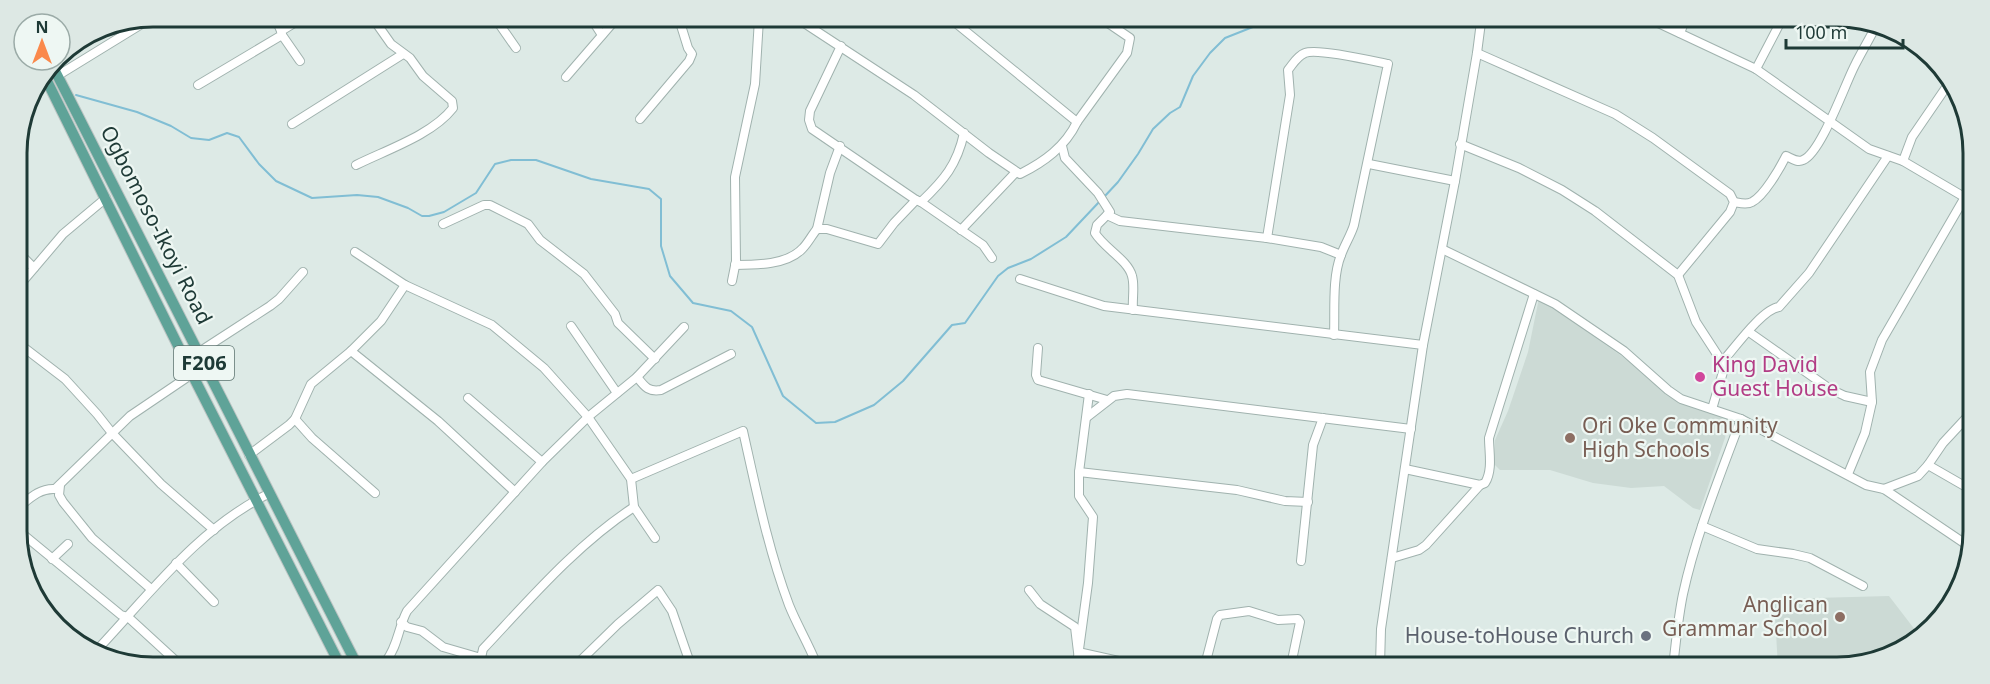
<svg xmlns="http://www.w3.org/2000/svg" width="1990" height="684" viewBox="0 0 1990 684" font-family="'Noto Sans',sans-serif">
<rect width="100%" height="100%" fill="#ddeae6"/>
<g fill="#ccdad5">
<polygon points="1539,298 1690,404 1728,419 1725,438 1700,510 1693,508 1664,486 1631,488 1593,483 1550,470 1500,470 1494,464 1495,440 1508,411 1528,352"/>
<polygon points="1889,596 1919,635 1920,639 1846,667 1778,667 1774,599"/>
</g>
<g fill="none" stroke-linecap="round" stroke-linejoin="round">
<g stroke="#81bed4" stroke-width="2">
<polyline points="35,86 39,87"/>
<polyline points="76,95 137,112 171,126 191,138 209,140 227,133 239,137 259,164 276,181 312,198 357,195 378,197 408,208 422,216 429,216 444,212 476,193 495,164 511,160 536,160 591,179 649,189 661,199 661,246 670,276 693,303 731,311 752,327 783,396 816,423 835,422 874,405 903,381 952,325 965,323 998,276 1008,268 1031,259 1066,237 1100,201"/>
<polyline points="1104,197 1118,182 1138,154 1153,129 1170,113 1180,107 1193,76 1210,53 1225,38 1268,21"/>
</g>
<g stroke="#a0b2ae" stroke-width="10">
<g id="minor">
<polyline points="275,17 281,31"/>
<polyline points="495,18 516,48"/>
<polyline points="591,18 602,35"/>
<path d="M798 19 914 95 989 153 1020 174C1044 162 1065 147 1077 122L952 20"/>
<polyline points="1658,23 1756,69 1869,149 1903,161 1971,201"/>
<polyline points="1680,33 1684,23"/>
<polyline points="282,35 300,61"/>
<polyline points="841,46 810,111 809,120 812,129 916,200"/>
<polyline points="1477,53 1615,114 1653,138 1730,194 1734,202 1730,212 1678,275"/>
<polyline points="1756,69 1780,23"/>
<polyline points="57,76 153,17"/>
<polyline points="566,77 617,18"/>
<polyline points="198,85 282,35 281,31 304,17"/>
<polyline points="640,119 689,61 692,54 688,48 679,19"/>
<polyline points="1077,122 1127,53 1130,38 1108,23 1096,20"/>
<polyline points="292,124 403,54"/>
<polyline points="1460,144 1519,168 1562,190 1595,211 1678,275 1696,322 1722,362 1723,372 1712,409"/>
<path d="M840 146 830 173 817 229H827L878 244 894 223 916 200 921 202C944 180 957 165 964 133"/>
<path d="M1062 146 1065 158 1098 193 1110 212 1097 225 1095 233C1104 248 1128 260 1132 276 1135 286 1132 299 1133 310"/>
<polyline points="1903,161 1912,137 1949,83"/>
<polyline points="1369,164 1455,181"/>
<path d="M356 165C386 150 432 135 453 108L452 101 423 76 410 58 391 44 372 17"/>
<polyline points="921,202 983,245 992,258"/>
<path d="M1734 202C1740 203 1747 205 1752 202 1764 196 1780 168 1786 156 1791 158 1797 163 1803 160 1821 153 1845 84 1855 65 1862 51 1870 38 1877 24"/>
<polyline points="1107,215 1120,221 1267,238 1321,247 1341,255"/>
<polyline points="443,224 484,205 490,205 528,224 540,240 584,274 615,314 618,323 655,359"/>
<polyline points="961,230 1016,172"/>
<path d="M1267 238 1290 95 1288 70C1293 64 1297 56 1305 53 1317 48 1373 61 1388 64L1354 225C1351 235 1345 244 1341 255 1332 277 1335 311 1334 335"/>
<polyline points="1442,249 1555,304 1624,351 1668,390 1681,399 1741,419 1866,485 1884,489 1967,545"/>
<polyline points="17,251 34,268"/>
<polyline points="355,252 405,285 492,325 544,368 588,417 631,479 634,507 655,538"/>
<path d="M735 265C756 265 788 265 803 248 808 243 812 235 817 229"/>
<polyline points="1020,279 1104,306 1423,345"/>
<polyline points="732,281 736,261 735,177 755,84 759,19"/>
<polyline points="18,287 63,234 106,198"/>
<polyline points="571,326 617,393"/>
<polyline points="1749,332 1830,389 1845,396 1872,402"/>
<polyline points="18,343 65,379 97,414 112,433 161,484 214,530"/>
<polyline points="1038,348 1036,375 1038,380 1107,400"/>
<polyline points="351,351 438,421 515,492"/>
<polyline points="199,352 270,306 279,299 303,272"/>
<path d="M1722 362C1734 349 1762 309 1779 307L1809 273 1888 156"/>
<path d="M637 377C645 387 648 392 661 390L731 354"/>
<polyline points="468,398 542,462"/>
<polyline points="1087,417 1114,396 1127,394 1411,429"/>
<polyline points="295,419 312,438 375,493"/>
<polyline points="249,455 289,425 295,419 311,384 351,351 381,321 405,285"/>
<polyline points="1928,465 1968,488"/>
<path d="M1405 469 1480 485 1485 483C1493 470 1489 452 1489 438L1534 294"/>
<polyline points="1079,472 1237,490 1285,501 1308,502"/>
<polyline points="1848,474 1865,433 1872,402 1870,372 1882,340 1965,197"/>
<path d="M631 479 743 431C756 489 768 549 789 605 797 625 808 643 816 663"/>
<polyline points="60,485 59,495 63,502 92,538 151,589"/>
<polyline points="1884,489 1918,476 1928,465 1943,443 1969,415"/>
<path d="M19 507C30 498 40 488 55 489L130 416 192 374"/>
<polyline points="1702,526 1757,549 1793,554 1810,558 1863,586"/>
<polyline points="19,531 121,615 128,617 176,661"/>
<polyline points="1392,558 1419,550 1426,545 1480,485"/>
<polyline points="52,559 68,544"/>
<polyline points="1301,561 1313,445 1323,418"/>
<polyline points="176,563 214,602"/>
<polyline points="1029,590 1040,604 1075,627 1078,652 1132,664"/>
<polyline points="401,622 407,627 422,631 443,647 481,658"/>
<path d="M96 651C149 595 198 528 270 493"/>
<path d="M386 661C398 646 398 628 407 611L542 462 588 417 637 377 684 327"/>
<path d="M488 662 481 658 483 649C530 599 576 545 634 507"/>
<polyline points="579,662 618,624 658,590 672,611 690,663"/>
<polyline points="1077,664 1088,583 1093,517 1079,496 1079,472 1089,394"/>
<polyline points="1205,665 1217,619 1220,615 1249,611 1278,620 1298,619 1300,622 1291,665"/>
<polyline points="1380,665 1381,629 1423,345 1455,181 1477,53 1481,22"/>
<path d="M1673 667C1676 642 1678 618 1683 594 1696 534 1720 476 1741 419"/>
</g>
</g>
<g stroke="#bcc4c3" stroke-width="12">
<g id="major">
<path d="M52 65C154 263 254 462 355 661"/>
<polyline points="44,75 192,374 338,661"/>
</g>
</g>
<use href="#minor" stroke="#fff" stroke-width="8"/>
<use href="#major" stroke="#5fa398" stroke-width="10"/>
</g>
<circle fill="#d1479c" stroke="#eef7f3" stroke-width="2" cx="1700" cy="377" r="6"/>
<g fill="#8d6e63" stroke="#eef7f3" stroke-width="2">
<circle cx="1570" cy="438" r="6"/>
<circle cx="1840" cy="617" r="6"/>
</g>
<circle fill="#6b7280" stroke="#eef7f3" stroke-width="2" cx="1646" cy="636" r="6"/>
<g text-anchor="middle" stroke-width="4.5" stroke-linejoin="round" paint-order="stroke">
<rect fill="#eef7f3" stroke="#5c736f" stroke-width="1.5" x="174" y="346" width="60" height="34" rx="4.5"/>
<g font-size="20" font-weight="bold" fill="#1e3a36">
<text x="204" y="370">F206</text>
</g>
<g font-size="21" fill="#1e3a36" stroke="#eef7f3">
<text transform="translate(156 225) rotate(63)" y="7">Ogbomoso-Ikoyi Road</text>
</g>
<g font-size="21" fill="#b23c85" stroke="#eef7f3" text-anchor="start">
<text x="1712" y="372">King David<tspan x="1712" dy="24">Guest House</tspan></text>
</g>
<g font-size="21" fill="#785e54" stroke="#eef7f3" text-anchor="start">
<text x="1582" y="433">Ori Oke Community<tspan x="1582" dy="24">High Schools</tspan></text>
<text x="1828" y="612" text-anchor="end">Anglican<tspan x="1828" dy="24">Grammar School</tspan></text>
</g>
<g font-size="21" fill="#5b616d" stroke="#eef7f3" text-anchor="end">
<text x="1634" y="643">House-toHouse Church</text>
</g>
</g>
<path d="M0 0H1990V684H0ZM153 27H1837A126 126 0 0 1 1963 153V531A126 126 0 0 1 1837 657H153A126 126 0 0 1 27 531V153A126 126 0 0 1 153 27Z" fill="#dde8e4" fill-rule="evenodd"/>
<path fill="none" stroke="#1e3a36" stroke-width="3" d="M153 27H1837A126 126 0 0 1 1963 153V531A126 126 0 0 1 1837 657H153A126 126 0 0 1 27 531V153A126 126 0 0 1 153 27Z"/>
<g transform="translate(42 42)"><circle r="28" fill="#eef7f3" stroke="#9baba7" stroke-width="1.5"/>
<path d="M0-4.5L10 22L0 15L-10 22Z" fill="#fa894b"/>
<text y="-9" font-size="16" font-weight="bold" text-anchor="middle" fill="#1e3a36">N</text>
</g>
<path d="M1786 39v9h117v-9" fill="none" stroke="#1e3a36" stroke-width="3"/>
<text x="1795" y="39" font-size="18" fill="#1e3a36" stroke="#eef7f3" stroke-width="4.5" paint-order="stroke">100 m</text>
</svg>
